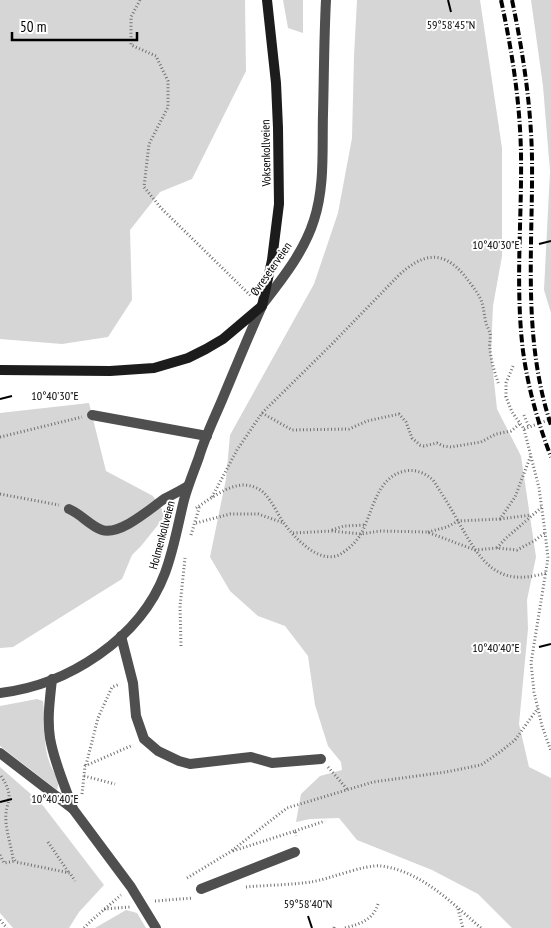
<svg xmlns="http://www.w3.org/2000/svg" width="551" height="928" viewBox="0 0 551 928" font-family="'PT Sans Narrow',sans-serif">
<rect width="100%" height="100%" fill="#fff"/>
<g fill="#d6d6d6">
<polygon points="0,0 245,0 246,71 192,179 160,192 130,230 132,300 108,337 62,344 0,339"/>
<polygon points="283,0 303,0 303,33 288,28"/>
<polygon points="357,0 480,0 502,148 502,256 493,306 491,353 497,409 521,456 536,557 527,600 528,629 519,724 529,767 551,778 551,928 512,928 478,894 432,870 357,840 339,818 310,819 296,822 301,794 320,776 342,770 341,762 328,746 315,705 308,656 285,626 258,616 230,591 210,557 226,479 230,435 314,284 338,213 352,138 354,56"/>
<polygon points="531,0 551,0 551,313 544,290 550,171 543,86"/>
<polygon points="89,403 106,471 153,496 166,515 141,546 132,555 122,579 13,647 0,648 0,413"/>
<path d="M37 699 43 701C46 722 42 744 50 764 53 772 61 781 57 790L0 746V706Z"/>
<polygon points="0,767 41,803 104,885 79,912 69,928 13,928 0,913"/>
<polygon points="126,910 137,913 146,928 95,928"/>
</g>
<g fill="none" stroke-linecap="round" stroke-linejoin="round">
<g stroke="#717171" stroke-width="3" stroke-dasharray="1 2.5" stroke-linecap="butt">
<polyline points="140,0 131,17 131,45 156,56 168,81 168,107 149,144 144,187 161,208 251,296"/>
<polyline points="513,366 506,383 506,397 512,412 524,429 539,488 545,532 548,558 531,663 534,692 542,726 551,751"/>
<polyline points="262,413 292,430 349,429 367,421 399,414 406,422 412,438 420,445 424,446 437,443 443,446 451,447 481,442 496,434 511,431 521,423"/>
<polyline points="524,415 529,427"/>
<polyline points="524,429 551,419"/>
<polyline points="0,437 82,417"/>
<polyline points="0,494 59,505"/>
<path d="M212 497 237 450 262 413 330 346 399 275C422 254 442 249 464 275 470 283 477 291 481 300 484 308 484 315 486 323 487 326 489 330 490 333 491 338 489 344 490 349 491 361 495 374 499 385"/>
<path d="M196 508C210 499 226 486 243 485 251 485 259 488 264 493 272 501 277 513 283 522 294 537 318 564 339 555 348 550 356 542 361 534 373 512 376 477 405 471 416 469 425 473 433 480 442 494 451 508 459 523 481 561 496 588 546 573"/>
<polyline points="500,519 531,515"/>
<polyline points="196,523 230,514 258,514 284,523"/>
<polyline points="332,530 344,526 365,525"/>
<polyline points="428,532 447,527 458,521 500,519 515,497 531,455"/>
<polyline points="293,533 332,531 361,534 380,531 427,532 475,550 497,548 517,550 534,541 545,533"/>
<polyline points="191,535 200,505"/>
<polyline points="497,548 505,539 542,507"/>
<polyline points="181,646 180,606 185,558"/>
<polyline points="86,765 98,718 112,687 120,684"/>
<polyline points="328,767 347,789"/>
<path d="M1 776C17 801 4 800 6 822 7 834 11 846 13 858L16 862 70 873 75 881"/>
<polyline points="84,776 115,784"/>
<polyline points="82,794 85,766 133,745"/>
<polyline points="295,831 325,821"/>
<polyline points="48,842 69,873"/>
<polyline points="233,851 295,831 296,836"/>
<polyline points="0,855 4,863 15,861"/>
<polyline points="187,878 230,852 287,808 373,782 446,772 481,765 500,752 515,740 538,708"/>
<path d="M246 887C267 885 290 885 311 882 330 879 365 864 381 866 421 871 452 903 481 928"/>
<polyline points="155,901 193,898"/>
<polyline points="104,909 130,907"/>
<polyline points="458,909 463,928"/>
<polyline points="0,920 7,928"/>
<polyline points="84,928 92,920 121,895"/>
<polyline points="334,928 335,925"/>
<path d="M345 928C360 924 373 920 378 904"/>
</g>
<g stroke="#4f4f4f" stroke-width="10">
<polyline points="92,415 207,436"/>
<path d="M69 509C81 514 90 526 102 530 120 536 151 508 164 499 172 495 180 491 188 486"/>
<polyline points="121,636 133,683 136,716 144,739 158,751 179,761 190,764 251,757 272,763 321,759"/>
<path d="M52 679C50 699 47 718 50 738 54 762 65 786 73 809"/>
<polyline points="0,753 73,809 131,887 156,928"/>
<polyline points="201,889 295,852"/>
</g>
<path stroke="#4f4f4f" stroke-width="10" d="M0 693C68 685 140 639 165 573 174 549 178 524 184 500 188 485 194 471 199 457 205 437 214 419 222 400 235 369 248 337 262 306"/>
<path stroke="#4f4f4f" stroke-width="10" d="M262 305C282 279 304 252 314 220 325 186 322 150 323 114 324 76 324 38 326 0"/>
<polyline stroke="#1c1c1c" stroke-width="10" points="0,370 110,371 154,368 188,358 206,349 223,339 262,306 272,260 279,204 278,128 276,83 267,0"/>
<g stroke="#000" stroke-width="4" stroke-dasharray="8 2.5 1 2.5" stroke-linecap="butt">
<path d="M501 0C512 51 520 101 521 154 522 219 515 286 523 351 528 388 538 423 551 457"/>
<path d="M512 0C523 52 531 105 532 158 533 248 522 338 551 425"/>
</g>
</g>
<path fill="none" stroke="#000" stroke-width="2" d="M448 0 451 12M539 244 551 241M0 399 12 396M539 647 551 644M0 802 12 799M308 916 312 928"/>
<g text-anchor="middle" stroke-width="4" stroke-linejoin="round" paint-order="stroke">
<g font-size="12" fill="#000" stroke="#fff">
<text transform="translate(266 153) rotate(-91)" y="4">Voksenkollveien</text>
<text transform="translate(271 269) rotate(-55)" y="4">Øvreseterveien</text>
<text transform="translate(162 535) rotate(-75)" y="4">Holmenkollveien</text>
</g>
</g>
<g font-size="12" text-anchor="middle" fill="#000" stroke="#fff" stroke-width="4" stroke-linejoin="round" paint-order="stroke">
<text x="451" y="29">59°58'45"N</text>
<text x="496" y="249">10°40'30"E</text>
<text x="55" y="400">10°40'30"E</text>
<text x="496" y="652">10°40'40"E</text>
<text x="55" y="803">10°40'40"E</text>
<text x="308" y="908">59°58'40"N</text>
</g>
<path d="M12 32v8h125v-8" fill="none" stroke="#000000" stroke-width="2.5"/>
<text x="20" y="32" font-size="15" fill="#000000" stroke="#ffffff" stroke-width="4" paint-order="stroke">50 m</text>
</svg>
